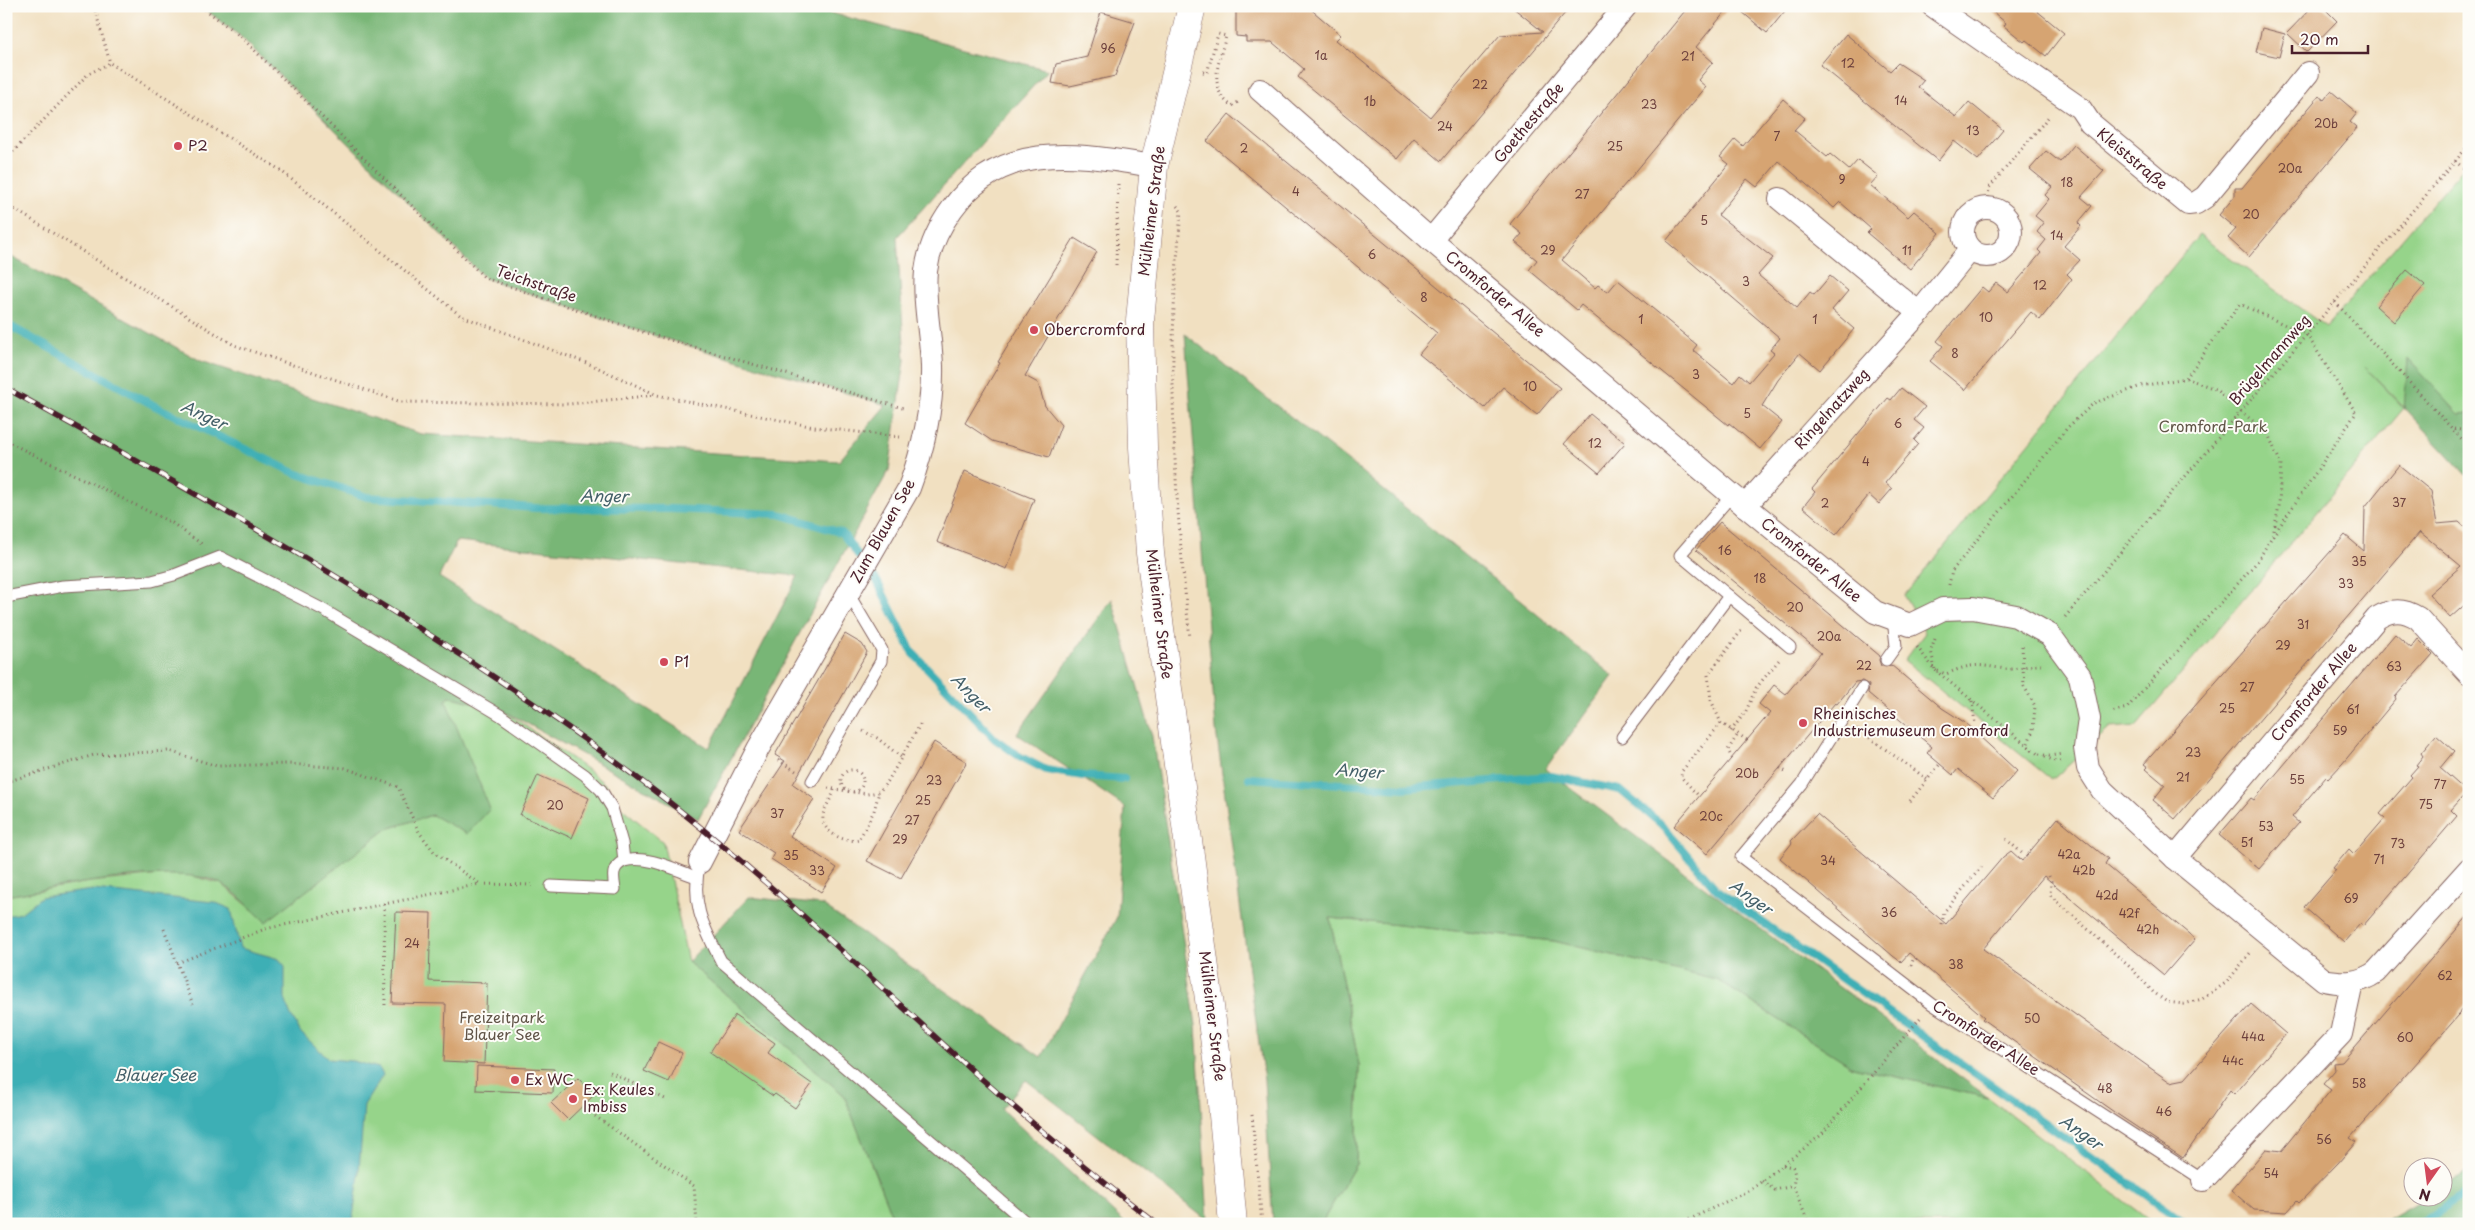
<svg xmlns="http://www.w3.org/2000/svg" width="2475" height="1230" viewBox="0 0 2475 1230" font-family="'Playpen Sans',sans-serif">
<rect width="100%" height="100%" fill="#fdfcf7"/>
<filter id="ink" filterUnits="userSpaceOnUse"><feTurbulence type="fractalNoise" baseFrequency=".02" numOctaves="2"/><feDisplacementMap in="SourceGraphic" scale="10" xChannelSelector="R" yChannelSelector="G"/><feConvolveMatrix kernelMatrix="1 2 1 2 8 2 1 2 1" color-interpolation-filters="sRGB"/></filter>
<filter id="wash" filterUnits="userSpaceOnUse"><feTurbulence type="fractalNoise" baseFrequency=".0096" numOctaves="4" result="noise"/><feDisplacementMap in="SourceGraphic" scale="20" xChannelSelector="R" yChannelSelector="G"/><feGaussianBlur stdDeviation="1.12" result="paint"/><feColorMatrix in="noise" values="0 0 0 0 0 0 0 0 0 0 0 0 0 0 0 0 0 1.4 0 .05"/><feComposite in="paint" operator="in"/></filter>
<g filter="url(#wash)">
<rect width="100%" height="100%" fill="#f1e0c1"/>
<g fill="#96d48a" stroke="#707a5a">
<polygon points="2469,161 2469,473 2365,367 2404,408 2137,726 2110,728 2052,780 1904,660 1925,633 1904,596 2199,235 2326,327"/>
<polygon points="449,696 503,710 588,770 606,785 617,804 663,842 688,962 844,1095 895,1224 6,1224 6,896 90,882 182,873 222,884 266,921 387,829 432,815 446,701"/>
<polygon points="1330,918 1554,941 1717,980 1853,1067 1989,1098 2154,1224 1321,1224 1356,1164 1359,1065"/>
</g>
<g fill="#78b676" stroke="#616a50" fill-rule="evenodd">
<path d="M201 6H804L1048 70 897 237 905 360 889 470 698 819 503 710 449 696 446 701 490 809 467 834 432 815 387 829 266 922C253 911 236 892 222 884 181 861 54 888 6 896V254L201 361 421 434 839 461 886 405 643 332 485 278 241 37ZM457 541 798 576 709 748 439 577Z"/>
<polygon points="1185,334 1354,466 1613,676 1545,769 1989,1098 1853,1067 1717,980 1554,941 1330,918 1359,1065 1356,1164 1321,1224 1273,1224 1264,1080 1216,730"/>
<polygon points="2408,359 2459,414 2469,413 2469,478 2404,408"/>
<polygon points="1112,599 1152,736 1196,1025 1208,1221 1026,1080 1001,1109 1126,1224 895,1224 844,1095 688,962 749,897 822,905 1041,1057 1117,917 1125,807 1017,734"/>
<polygon points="2469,1171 2469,1224 2380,1224 2425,1198 2442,1198 2443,1187"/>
</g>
<polygon fill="#3dafb5" stroke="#446770" points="93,890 214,902 231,909 240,948 279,959 285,966 285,998 290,1014 301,1033 329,1059 353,1061 379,1068 383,1075 364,1105 358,1183 352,1224 6,1224 6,916 21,913 41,897"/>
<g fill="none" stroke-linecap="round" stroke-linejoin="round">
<g stroke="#3dafb5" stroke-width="8">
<polyline points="6,324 155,406 295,473 367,497 536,508 671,509 779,514 842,533 877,581 912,652 995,739 1019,756 1046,770 1083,776 1124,779"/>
<polyline points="1249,778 1404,788 1551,776 1620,790 1661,824 1717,890 2187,1224"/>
<polyline points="2418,1224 2469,1192"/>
</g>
</g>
<g id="blocks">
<g fill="#d6a472">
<polygon points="1236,6 1307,6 1341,35 1336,40 1430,117 1500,35 1543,32 1511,6 1571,6 1441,161 1414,138 1397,159 1298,77 1304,69 1272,42 1246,42 1246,37 1236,36"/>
<polygon points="1689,6 1730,6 1696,47 1713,62 1698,80 1706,87 1562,260 1595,288 1598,285 1608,292 1618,280 1697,345 1693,350 1733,383 1740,374 1749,382 1774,353 1770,350 1780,338 1666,241 1729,164 1720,157 1735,139 1743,146 1783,99 1805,118 1794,130 1827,157 1830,154 1849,170 1858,160 1878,176 1870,185 1908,217 1914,211 1940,233 1910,269 1867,233 1871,229 1840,202 1834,208 1779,161 1757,187 1747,179 1718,215 1773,258 1758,275 1797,308 1810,292 1814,295 1830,276 1848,291 1832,310 1854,329 1820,370 1800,353 1778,380 1762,406 1782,422 1760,449 1729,423 1728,425 1581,305 1577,310 1529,270 1537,260 1515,242 1522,234 1510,224"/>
<polygon points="1735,6 1789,6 1767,33"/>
<polygon points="1986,6 2031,6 2064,33 2046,56 2026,40 2024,42 2004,26 2006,23"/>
<polygon points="2313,6 2322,6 2337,21 2307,52 2287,33"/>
<polygon points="1101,12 1135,22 1115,76 1070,86 1052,83 1056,64 1087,57"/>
<polygon points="2262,28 2285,34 2279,57 2256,52"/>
<polygon points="1846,34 1890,71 1898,63 1924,80 1918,87 1956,117 1969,102 2003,130 1978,160 1954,141 1938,161 1820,65"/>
<polygon points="2331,91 2357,113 2350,122 2357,128 2249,257 2228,238 2236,229 2219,215 2235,196 2235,188 2242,188 2319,96 2324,100"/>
<polygon points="1229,114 1560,388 1537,415 1503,387 1485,408 1419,354 1437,333 1207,141"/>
<polygon points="2074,145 2104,171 2081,197 2092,206 2078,223 2081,226 2064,246 2080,260 2067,274 2072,279 2040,320 2031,312 1965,390 1930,361 1943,346 1937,341 1982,287 1988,292 1996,283 2008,292 2041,253 2038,250 2046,240 2037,232 2044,223 2035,216 2049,199 2045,195 2052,187 2030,169 2046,151 2060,162"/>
<polygon points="1074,238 1097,252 1025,376 1038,383 1045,406 1061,425 1049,457 992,441 965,423 1000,363 998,362"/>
<polygon points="2407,270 2425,285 2394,322 2376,306"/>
<polygon points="1901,388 1925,407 1914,420 1924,428 1914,440 1918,444 1885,483 1892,489 1879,504 1869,495 1836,535 1803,507 1815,492 1812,489 1888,398 1891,400"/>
<polygon points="1590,414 1625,443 1599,473 1564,444"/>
<polygon points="2399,465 2431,491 2437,524 2459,522 2469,531 2469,601 2450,618 2429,594 2461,566 2420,532 2175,819 2153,800 2165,785 2146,769 2148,767 2144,764 2345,535 2364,551 2365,507"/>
<polygon points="965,471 1034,499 1007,569 937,542"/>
<polygon points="1720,522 1880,656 1879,660 1881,666 1886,667 1891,665 1942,708 1964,722 2017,771 1993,798 1958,769 1953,775 1927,753 1932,747 1868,693 1869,685 1862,681 1855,682 1837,704 1835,703 1707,854 1674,826 1770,713 1759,704 1774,685 1786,694 1821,653 1696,550"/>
<polygon points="845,634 862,644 867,652 793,784 814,799 790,836 837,868 821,892 771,859 774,853 739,830 785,761 775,755"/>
<polygon points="2395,634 2411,648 2418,639 2433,654 2395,697 2396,699 2342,764 2328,779 2326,777 2292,817 2299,823 2259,869 2219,835 2251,798 2254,800"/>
<polygon points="2436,735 2454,751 2440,768 2467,792 2451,810 2457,816 2363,926 2360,924 2344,942 2304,907 2336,870 2333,868 2349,849 2354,854 2385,818 2380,814 2412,777 2410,775 2418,766 2416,765 2423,756 2421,753"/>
<polygon points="934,742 967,762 901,878 867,861"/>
<polygon points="538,775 589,798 572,838 520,815"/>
<polygon points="1817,814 1946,924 2003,857 2011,851 2022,861 2058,818 2108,859 2105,864 2195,939 2164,975 2044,876 1983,949 2170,1082 2185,1079 2251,1004 2286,1034 2234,1094 2230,1090 2183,1158 2114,1112 1982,1019 1984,1017 1909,953 1901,962 1893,956 1787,864 1780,858 1792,843 1791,841"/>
<polygon points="396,912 431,913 429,981 487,983 484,1064 444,1062 446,1004 392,1003"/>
<polygon points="2469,915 2469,1001 2458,1014 2459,1015 2350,1138 2356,1142 2338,1163 2299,1203 2297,1201 2287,1212 2254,1210 2231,1190 2266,1149 2281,1151 2331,1090 2323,1084 2335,1070 2334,1063 2342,1062"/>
<polygon points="735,1015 775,1043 768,1053 812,1084 795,1108 775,1094 773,1096 710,1052"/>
<polygon points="658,1042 682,1053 669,1082 644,1071"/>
<polygon points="477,1066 554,1069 553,1093 476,1090"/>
<polygon points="578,1078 594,1095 568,1120 551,1103"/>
</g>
</g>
</g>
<g filter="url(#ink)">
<use href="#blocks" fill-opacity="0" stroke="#846360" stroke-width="1"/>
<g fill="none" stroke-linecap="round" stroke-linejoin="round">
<g stroke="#846360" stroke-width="13">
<g id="lane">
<polyline points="1732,495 1680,555 1790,647"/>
<path d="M6 597 63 586 152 581 174 575 220 557 322 609 500 715 585 775 601 790 612 808 622 843 624 861C611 867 613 877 615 889L551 886"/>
<polyline points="1886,660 1896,646 1893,619"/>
<polyline points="1862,688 1802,784 1741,857 1932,1004 2203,1180"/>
<polyline points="1622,737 1729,596"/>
<polyline points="812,781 881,661 882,650 848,593"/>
<path d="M624 861C649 855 673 869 696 877"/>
<path d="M700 862C690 903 703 926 721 961L1028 1224"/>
</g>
</g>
<g stroke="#846360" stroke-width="24">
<g id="street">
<polyline points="1933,6 2080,108 2090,123 2188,204 2196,203 2205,197 2308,73"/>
<path d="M1260 90 1431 240 1732 495 1875 612 1910 625 1943 609 1973 608 2016 616 2050 635 2080 676 2089 719 2085 748 2088 768 2102 790 2175 858 2324 980C2344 984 2359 984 2376 972L2469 869"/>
<polyline points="1780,199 1919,313"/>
<circle cx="1987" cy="232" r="24"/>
<polyline points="1431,240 1626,6"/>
<polyline points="1745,506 1919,313 1970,250"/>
<path d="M2175 858 2377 618C2392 609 2403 609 2418 618L2469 674"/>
<path d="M700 862 758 749 909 488C923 451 933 406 932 366 931 335 923 302 926 271 929 248 939 227 952 209 1003 138 1081 155 1154 166"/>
<polyline points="2203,1180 2341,1034 2352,983"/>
</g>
</g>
<g stroke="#846360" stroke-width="29">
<polyline id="secondary" points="1192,6 1154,166 1140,321 1143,447 1150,553 1220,1082 1233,1224"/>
</g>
<g stroke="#846360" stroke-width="3" stroke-dasharray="1 4" stroke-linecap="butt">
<polyline points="94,6 110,63 280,170 461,316 592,365 657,395 814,427 900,437"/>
<polyline points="201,6 241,37 485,278 643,332 906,409"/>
<path d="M1203 72 1207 73 1218 34 1226 36C1220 59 1206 89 1232 106L1240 101"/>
<polyline points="6,159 88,74 110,63"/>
<polyline points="2455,161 2469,173"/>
<polyline points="6,204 234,345 401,402 570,404 656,395"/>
<path d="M1177 206 1181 211C1177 258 1173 305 1173 352 1172 448 1179 543 1190 638"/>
<polyline points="1987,207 1989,188 2050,115"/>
<polyline points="1116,265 1118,184"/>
<polyline points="2335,302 2469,447"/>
<polyline points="2186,378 2240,304 2307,335 2356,413 2275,533"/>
<polyline points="2454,429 2469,431"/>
<polyline points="6,441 172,523 203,545"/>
<polyline points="1949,585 1952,571 2067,428 2094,403 2141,386 2186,378 2215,389 2268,434 2281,464 2279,506 2273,535 2257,562 2127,708 2111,712"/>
<polyline points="2065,617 2469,145"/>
<polyline points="1741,631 1708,675 1711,700 1721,723 1747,740"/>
<path d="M1935 639 1931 650 1935 670 1946 674C1975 662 1977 665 2006 669 2017 670 2030 664 2041 665"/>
<polyline points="2022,646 2024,686 2035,706 2033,730 2027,746 2033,752"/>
<polyline points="1917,647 1935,670 2039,755"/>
<polyline points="1972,701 1975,723"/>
<polyline points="1857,729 1927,779"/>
<polyline points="863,731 877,738 901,757"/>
<polyline points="1731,731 1746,711 1756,688 1779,660"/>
<polyline points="1730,754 1728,750 1738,734"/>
<polyline points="2039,754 2049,756 2063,754"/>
<polyline points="2045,757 2058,762 2062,762"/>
<polyline points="778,760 796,771"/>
<polyline points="1780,768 1788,773"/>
<circle cx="852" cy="781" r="11"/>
<polyline points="6,782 94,755 169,751 217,766 288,764 345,768 398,787 419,832 435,853 480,884"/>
<polyline points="828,788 867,794 879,792 888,781 921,723"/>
<path d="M834 790C832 799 824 807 823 816 821 833 846 843 859 840L874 811 879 792"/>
<polyline points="1697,794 1681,777 1682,771 1721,723"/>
<polyline points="1910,801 1940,764"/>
<polyline points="2006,839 2024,855"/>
<polyline points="2049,876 2051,881 2050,895 2132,969 2153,992 2167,1002 2184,1004 2202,999 2227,982 2251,952"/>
<polyline points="384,904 385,1009"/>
<polyline points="1942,924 1944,912 1983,865"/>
<polyline points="164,929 193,1004"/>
<polyline points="177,963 265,929 480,884 533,885"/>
<polyline points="1911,966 1914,957"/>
<polyline points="610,1072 667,1100"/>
<polyline points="1252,1115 1262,1224"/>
<polyline points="595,1116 694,1186 697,1224"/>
<polyline points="1783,1165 1793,1167 1795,1175 1793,1186 1809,1224"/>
<polyline points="1762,1181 1775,1190 1793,1186"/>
<polyline points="1680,1224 1752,1189 1820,1136 1921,1017"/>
</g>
<use href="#lane" stroke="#fff" stroke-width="11"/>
<use href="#street" stroke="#fff" stroke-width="22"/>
<use href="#secondary" stroke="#fff" stroke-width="28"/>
<g stroke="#4a1f2b" stroke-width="5.5">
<path id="rail" d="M6 388C234 514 462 642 669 802 776 886 874 982 975 1073 1034 1125 1095 1176 1157 1224"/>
</g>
<use href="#rail" stroke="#fdfcf7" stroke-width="4" stroke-dasharray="11" stroke-linecap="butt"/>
</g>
</g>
<g fill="#d1495b" stroke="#fdfcf7" stroke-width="2">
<circle cx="178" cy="146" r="5"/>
<circle cx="1034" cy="330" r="5"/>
<circle cx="664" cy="662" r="5"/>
<circle cx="1803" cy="723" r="5"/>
<circle cx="515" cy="1080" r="5"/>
<circle cx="573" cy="1099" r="5"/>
</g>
<g text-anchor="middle" stroke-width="4" stroke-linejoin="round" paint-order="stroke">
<g font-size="12" fill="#6d403d">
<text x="1108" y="53">96</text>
<text x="1321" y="60">1a</text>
<text x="1688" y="61">21</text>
<text x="1848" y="68">12</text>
<text x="1480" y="89">22</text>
<text x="1901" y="105">14</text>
<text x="1370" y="106">1b</text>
<text x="1649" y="109">23</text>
<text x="2326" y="128">20b</text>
<text x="1445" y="131">24</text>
<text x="1973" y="135">13</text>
<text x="1777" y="141">7</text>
<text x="1615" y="151">25</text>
<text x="1244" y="153">2</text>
<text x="2290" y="173">20a</text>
<text x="1842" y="184">9</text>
<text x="2067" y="187">18</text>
<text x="1296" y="196">4</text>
<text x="1582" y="199">27</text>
<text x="2251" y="219">20</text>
<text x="1704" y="225">5</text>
<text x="2057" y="240">14</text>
<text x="1548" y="255">29</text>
<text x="1907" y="255">11</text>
<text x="1372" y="259">6</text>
<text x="1746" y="286">3</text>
<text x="2040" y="290">12</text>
<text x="1424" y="302">8</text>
<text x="1986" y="322">10</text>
<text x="1641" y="324">1</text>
<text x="1815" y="324">1</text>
<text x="1955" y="358">8</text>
<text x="1696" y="379">3</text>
<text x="1530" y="391">10</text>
<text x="1747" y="418">5</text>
<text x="1898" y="428">6</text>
<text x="1595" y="448">12</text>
<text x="1866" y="466">4</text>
<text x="2399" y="507">37</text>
<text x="1825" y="508">2</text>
<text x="1725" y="555">16</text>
<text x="2359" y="566">35</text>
<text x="1760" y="583">18</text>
<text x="2346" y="588">33</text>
<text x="1795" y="612">20</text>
<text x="2303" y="629">31</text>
<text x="1829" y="641">20a</text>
<text x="2283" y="650">29</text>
<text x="1864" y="670">22</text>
<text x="2394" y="671">63</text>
<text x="2247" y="692">27</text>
<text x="2227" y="713">25</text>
<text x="2353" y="714">61</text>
<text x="2340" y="735">59</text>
<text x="2193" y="757">23</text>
<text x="1747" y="778">20b</text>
<text x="2183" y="782">21</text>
<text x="2297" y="784">55</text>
<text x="934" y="785">23</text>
<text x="2440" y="789">77</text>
<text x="923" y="805">25</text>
<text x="2426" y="809">75</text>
<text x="555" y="810">20</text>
<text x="777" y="818">37</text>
<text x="1711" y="821">20c</text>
<text x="912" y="825">27</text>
<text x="2266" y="831">53</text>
<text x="900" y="844">29</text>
<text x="2247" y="847">51</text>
<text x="2398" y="848">73</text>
<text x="2069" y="859">42a</text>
<text x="791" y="860">35</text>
<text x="2379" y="864">71</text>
<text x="1828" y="865">34</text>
<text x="817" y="875">33</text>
<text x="2084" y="875">42b</text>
<text x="2107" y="900">42d</text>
<text x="2351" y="903">69</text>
<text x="1889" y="917">36</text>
<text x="2129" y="918">42f</text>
<text x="2148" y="934">42h</text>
<text x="412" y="948">24</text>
<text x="1956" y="969">38</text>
<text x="2445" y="980">62</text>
<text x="2032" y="1023">50</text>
<text x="2253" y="1041">44a</text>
<text x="2405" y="1042">60</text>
<text x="2233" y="1065">44c</text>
<text x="2359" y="1088">58</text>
<text x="2105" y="1093">48</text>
<text x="2164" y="1116">46</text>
<text x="2324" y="1144">56</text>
<text x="2271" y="1178">54</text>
</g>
<g font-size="15" fill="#4a1f2b" stroke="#fdfcf7">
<text transform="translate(1529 123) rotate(-50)" y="5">Goethestraße</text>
<text transform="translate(2132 159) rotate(40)" y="5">Kleiststraße</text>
<text transform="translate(1152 211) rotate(-83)" y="5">Mülheimer Straße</text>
<text transform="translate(536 284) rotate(19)" y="5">Teichstraße</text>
<text transform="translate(1495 294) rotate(40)" y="5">Cromforder Allee</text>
<text transform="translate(2270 360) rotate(-49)" y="5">Brügelmannweg</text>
<text transform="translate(1832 409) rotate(-48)" y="5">Ringelnatzweg</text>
<text transform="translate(883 531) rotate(-61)" y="5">Zum Blauen See</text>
<text transform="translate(1811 560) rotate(39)" y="5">Cromforder Allee</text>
<text transform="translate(1159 614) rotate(83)" y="5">Mülheimer Straße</text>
<text transform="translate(2314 692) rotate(-50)" y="5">Cromforder Allee</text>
<text transform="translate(1212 1016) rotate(83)" y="5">Mülheimer Straße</text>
<text transform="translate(1986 1038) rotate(33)" y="5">Cromforder Allee</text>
</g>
<g font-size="15" fill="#4a1f2b" stroke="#fdfcf7" text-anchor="start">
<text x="188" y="151">P2</text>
<text x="1044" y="335">Obercromford</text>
<text x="674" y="667">P1</text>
<text x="1813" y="719">Rheinisches<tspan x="1813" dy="17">Industriemuseum Cromford</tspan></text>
<text x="525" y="1085">Ex WC</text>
<text x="583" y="1095">Ex: Keules<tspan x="583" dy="17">Imbiss</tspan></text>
</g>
<g font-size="15" fill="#615548" stroke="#fdfcf7">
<text x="2213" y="432">Cromford-Park</text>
<text x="502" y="1023">Freizeitpark<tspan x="502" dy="17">Blauer See</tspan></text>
</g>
<g font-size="16" font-style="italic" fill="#446069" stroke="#fdfcf7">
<text transform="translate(204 415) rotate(25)" y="6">Anger</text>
<text transform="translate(604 496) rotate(1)" y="6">Anger</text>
<text transform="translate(971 693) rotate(46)" y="6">Anger</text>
<text transform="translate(1359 771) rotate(4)" y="6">Anger</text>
<text transform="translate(1751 897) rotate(36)" y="6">Anger</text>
<text x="155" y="1081">Blauer See</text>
<text transform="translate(2081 1132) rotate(35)" y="6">Anger</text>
</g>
</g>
<rect width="2475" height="1230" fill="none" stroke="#fdfcf7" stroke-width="25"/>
<g transform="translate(2428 1182) rotate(194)"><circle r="24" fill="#fdfcf7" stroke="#b5a4a5"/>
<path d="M0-4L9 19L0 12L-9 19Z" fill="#d1495b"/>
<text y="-8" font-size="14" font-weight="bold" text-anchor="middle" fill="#4a1f2b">N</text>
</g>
<path d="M2292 45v8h76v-8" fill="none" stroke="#4a1f2b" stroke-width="2.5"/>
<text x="2300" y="45" font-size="15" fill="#4a1f2b" stroke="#fdfcf7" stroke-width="4" paint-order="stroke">20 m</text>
</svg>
